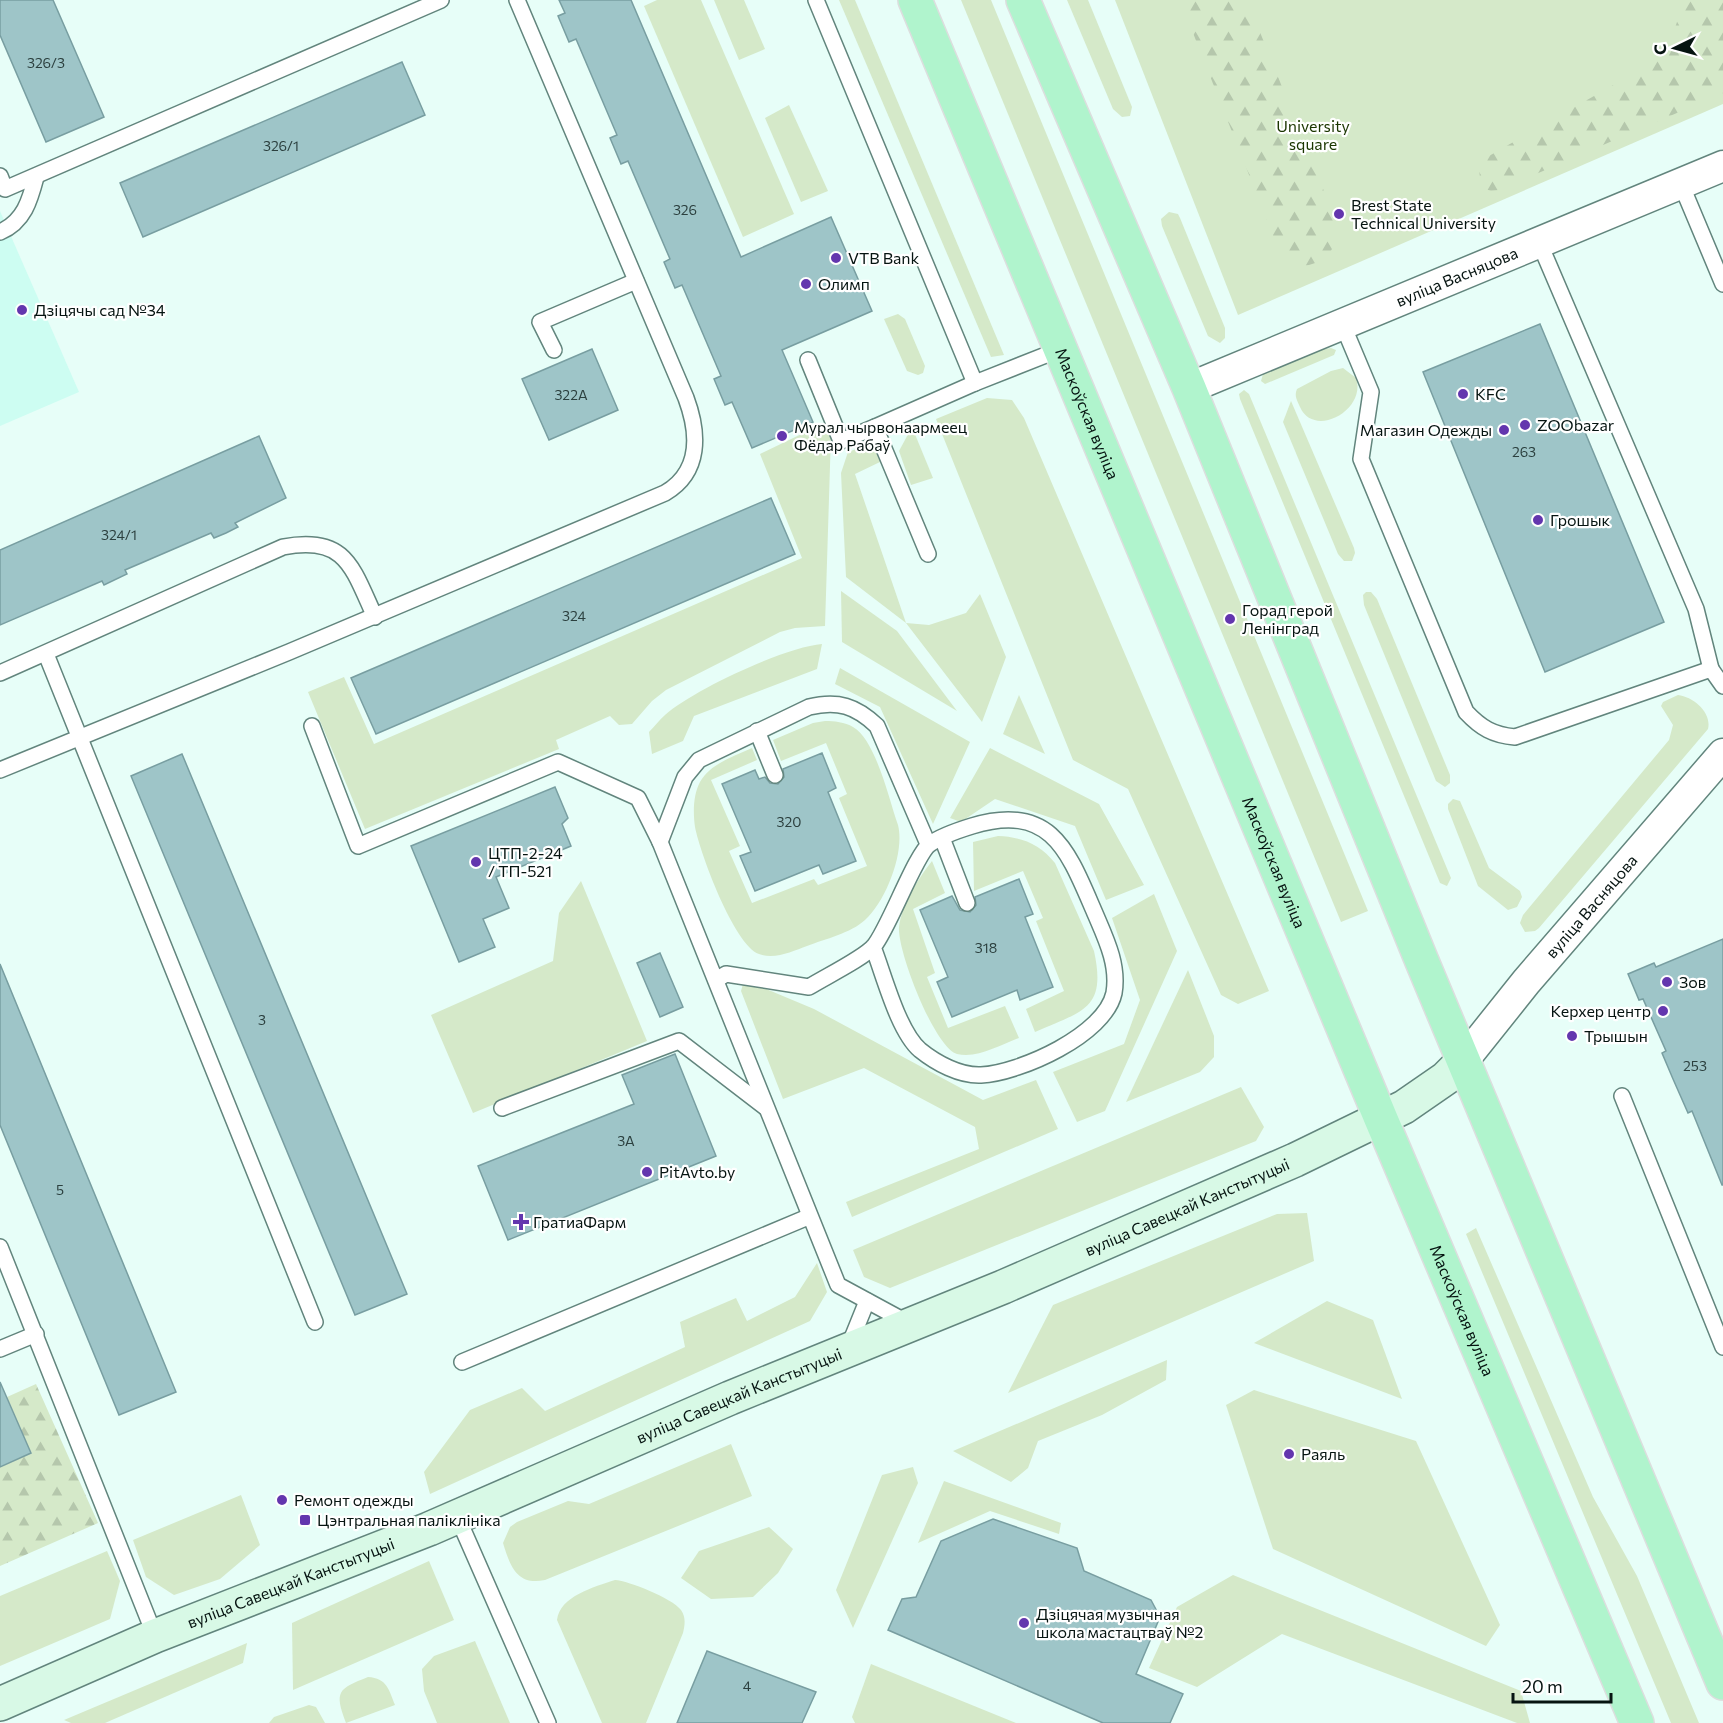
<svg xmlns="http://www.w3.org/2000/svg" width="1723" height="1723" viewBox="0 0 1723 1723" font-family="Commissioner,sans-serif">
<defs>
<pattern id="forest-firs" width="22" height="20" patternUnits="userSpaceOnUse" patternTransform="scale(1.5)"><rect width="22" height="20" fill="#d5e9c9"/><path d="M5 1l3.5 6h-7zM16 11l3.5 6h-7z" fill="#b5c7ac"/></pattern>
</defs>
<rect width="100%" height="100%" fill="#e7fef8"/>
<polygon fill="#cdfdf2" points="0,211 79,392 0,426"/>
<g fill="#d5e9c9">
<polygon points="657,0 701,0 794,214 743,237 644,6"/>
<polygon points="714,0 744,0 765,49 739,60"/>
<polygon points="839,0 855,0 1004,355 991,357"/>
<polygon points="961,0 991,0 1368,911 1341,922"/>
<polygon points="1067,0 1088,0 1132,107 1130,116 1122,117 1113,109"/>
<polygon points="1115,0 1723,0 1723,104 1238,315"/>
<polygon points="789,105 828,191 801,202 765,118"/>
<polygon points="1169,212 1178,214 1180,218 1225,328 1225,338 1220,343 1208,336 1162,226 1161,219"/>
<polygon points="898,314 905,319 925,366 923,373 918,375 907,371 884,319"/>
<polygon points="1331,348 1336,350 1334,355 1265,384 1261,381 1263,374 1317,350"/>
<path d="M1343 368 1356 378C1367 410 1314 439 1300 407 1297 400 1294 396 1297 389L1331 371Z"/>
<polygon points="1244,390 1249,394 1451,878 1447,886 1440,883 1240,399 1239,394"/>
<polygon points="987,398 1012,400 1024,418 1269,991 1238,1004 1221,995 1128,789 1073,760 936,419"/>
<polygon points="1291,401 1354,548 1355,553 1352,561 1344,561 1338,554 1283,422"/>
<polygon points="912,427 933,478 911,485 899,451"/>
<polygon points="814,428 827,430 831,434 825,626 795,628 780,632 666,690 652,701 632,724 619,725 610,716 556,740 559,749 365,829 308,692 344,677 374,744 802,558 760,454"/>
<polygon points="872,443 880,462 855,474 906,623 929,625 966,613 980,594 1006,657 982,722 906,623 846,577 841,473 848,452"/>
<polygon points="841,591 897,631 957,711 842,642"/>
<polygon points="1366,592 1371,592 1377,599 1450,775 1450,783 1445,787 1436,781 1364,605 1363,595"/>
<path d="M822 644 817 669 694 716 683 741 652 754 649 732C655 726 659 720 665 715 693 690 785 647 822 644Z"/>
<polygon points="840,668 970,742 933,824 880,707 835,684"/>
<polygon points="1019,695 1045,754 1003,734"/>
<path d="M1678 695C1694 697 1712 713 1708 729L1539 928 1535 931 1525 932 1520 923 1523 915 1669 740 1673 725 1661 706 1663 702Z"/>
<path d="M825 721C834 721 845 722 853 727 876 740 889 800 898 825 905 852 886 901 865 920 851 933 825 939 807 946 793 951 775 960 759 954 734 945 700 853 695 827 693 813 693 795 700 782 711 763 733 757 752 748L757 760 711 780 740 846 729 851 752 903 814 879 818 885 867 866 839 798 847 794 826 743 781 761 773 740 813 723Z"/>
<polygon points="990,748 1099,804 1144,885 1106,900 1075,826 995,799 961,822 950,818"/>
<polygon points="1453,799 1460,801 1489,868 1520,891 1522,897 1517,907 1508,910 1478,886 1448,809 1448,804"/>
<path d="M998 836C1022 837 1040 844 1055 863L1094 951C1107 1010 1082 1011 1035 1032L1026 1009 1064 991 1036 921 1043 918 1023 871 974 891 973 842Z"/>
<path d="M932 861 945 893 913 909 935 973 927 977 948 1028 1005 1006 1019 1038C1000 1045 977 1059 957 1054 934 1047 897 950 899 927 902 904 918 879 932 861Z"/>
<polygon points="581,881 647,1041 473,1113 431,1015 553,961 559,913"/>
<polygon points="1154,894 1177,951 1105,1111 1077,1122 1053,1072 1124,1044 1140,1000 1112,918"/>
<polygon points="1188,970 1214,1036 1214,1057 1200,1072 1126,1102"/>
<polygon points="743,984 754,984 814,1009 983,1100 1036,1080 1058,1129 852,1217 846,1202 979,1149 975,1127 864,1068 783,1099 741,991"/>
<polygon points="1241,1087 1264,1127 1256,1141 890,1288 864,1277 853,1250"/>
<polygon points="1307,1213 1314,1261 1008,1393 1053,1305 1277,1214"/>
<polygon points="1476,1228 1593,1497 1637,1576 1699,1723 1671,1723 1466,1234"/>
<polygon points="817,1263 827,1292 810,1321 430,1494 424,1472 470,1410 522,1388 545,1411 685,1347 680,1322 736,1298 747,1321 795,1297"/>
<polygon points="1327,1301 1373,1320 1402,1399 1254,1343"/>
<polygon points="1167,1360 1166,1380 1102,1415 1038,1441 1028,1468 1011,1482 953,1451"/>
<polygon points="1254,1390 1416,1441 1500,1625 1486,1646 1273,1549 1226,1405"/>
<path d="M731 1444 752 1496 545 1580C517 1586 510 1566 503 1543L510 1527 517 1522 568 1501 589 1504Z"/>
<polygon points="913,1467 918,1483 853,1628 836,1590 882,1475"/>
<polygon points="944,1481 1061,1523 1059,1534 990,1511 918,1543"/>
<polygon points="241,1495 260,1545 220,1579 174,1595 146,1577 133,1540"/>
<polygon points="769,1527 793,1549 778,1573 753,1597 711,1599 681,1578 699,1551"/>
<polygon points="107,1551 120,1581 110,1619 0,1666 0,1596"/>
<polygon points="429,1561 454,1620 293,1690 292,1623"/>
<polygon points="1233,1575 1521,1691 1530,1723 1517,1723 1282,1634 1197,1687 1149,1668 1177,1607"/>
<path d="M615 1580C629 1581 672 1598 681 1610 686 1617 685 1625 683 1633L646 1723H602L557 1620C560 1596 594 1587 615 1580Z"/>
<polygon points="475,1641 510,1723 437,1723 424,1691 422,1669 434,1656"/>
<polygon points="247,1643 243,1663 105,1723 71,1723 64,1720"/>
<polygon points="871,1664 1016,1723 855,1723 852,1717"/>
<path d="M368 1677C387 1678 389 1690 395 1705L346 1723C334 1691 338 1689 368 1677Z"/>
<polygon points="309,1705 316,1707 325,1723 269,1723 274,1717"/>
</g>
<g fill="url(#forest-firs)">
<path d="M1180 0H1247L1336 221C1340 246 1327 265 1300 266L1283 254 1276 243Z"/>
<path d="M1680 0H1723V93L1499 190 1491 191 1483 188C1478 174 1477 165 1489 156L1636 72C1662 54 1680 33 1680 0Z"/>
<polygon points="36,1384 98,1523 0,1566 0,1467 31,1453 7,1397"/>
</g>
<g fill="#9ec5c8" stroke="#789ea1" stroke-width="1.5">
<polygon points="0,0 53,0 104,117 46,142 0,35"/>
<polygon points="559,0 631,0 741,257 831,217 872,311 782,350 813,422 752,448 732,402 725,405 714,379 721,376 682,285 675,288 664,262 670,259 628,161 621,164 610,138 617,135 576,39 569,42 558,16 565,13"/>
<polygon points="402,62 425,115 143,237 120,183"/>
<polygon points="1540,324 1664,622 1545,672 1423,372"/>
<polygon points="592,349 618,410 549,440 522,379"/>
<polygon points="259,436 286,498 235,523 238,527 226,533 214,538 211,533 125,570 127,574 104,585 102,581 0,625 0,550"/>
<polygon points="771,498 795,554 376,734 351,678"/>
<polygon points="822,753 836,788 828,792 856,861 823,874 819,865 755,891 740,856 751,852 722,784 755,770 759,779 765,777 770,783 778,784 784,777 783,769"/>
<polygon points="182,754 407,1294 355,1315 131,776"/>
<polygon points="555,787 568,818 562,824 571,846 496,877 509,908 483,919 495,947 459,962 411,846"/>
<polygon points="1019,879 1033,914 1025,917 1053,987 1020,1000 1017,990 952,1017 937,982 948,977 920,910 952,896 960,910 970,912 976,905 975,897"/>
<polygon points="1723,939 1723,1185 1722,1185 1692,1111 1688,1113 1673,1079 1662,1053 1666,1051 1643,999 1639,1000 1628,974 1654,963 1656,967"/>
<polygon points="660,953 683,1007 660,1017 637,963"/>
<polygon points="0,964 176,1392 119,1415 0,1125"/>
<polygon points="675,1054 716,1156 508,1240 478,1166 634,1104 622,1075"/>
<polygon points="0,1382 31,1453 0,1467"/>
<polygon points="993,1519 1077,1548 1084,1571 1151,1600 1160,1617 1136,1674 1183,1694 1170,1723 1103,1723 888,1630 902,1599 916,1597 941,1541"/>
<polygon points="707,1651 816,1692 802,1723 677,1723"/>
</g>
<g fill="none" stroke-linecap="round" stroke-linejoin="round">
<g stroke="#62857d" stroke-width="18">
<g id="lane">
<polyline points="816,0 975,383"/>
<polyline points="0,176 5,189 441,0"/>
<polyline points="1681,184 1723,284"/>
<path d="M0 232C24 222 30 200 36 177"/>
<polyline points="1539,242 1696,609 1711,669"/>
<path d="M1342 323 1371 392 1361 459 1466 712C1481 728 1493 735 1515 737L1711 669 1723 686"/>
<polyline points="554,350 540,322 636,281"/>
<polyline points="808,360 841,441 875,427"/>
<polyline points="928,554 875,427 975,383 1061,349"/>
<polyline points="46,654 315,1322"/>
<path d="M0 673 283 547C346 535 352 567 375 617"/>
<polyline points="312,726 358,846 558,762 638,798 660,842 838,1285 910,1324"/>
<polyline points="757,731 775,775"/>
<path d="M0 770 289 652 665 493C701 472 699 433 686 398L517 0"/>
<polyline points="942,838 967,903"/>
<path d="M660 842 685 777 699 760 809 707C838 700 856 706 877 726L928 844"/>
<path d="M716 980 726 974 809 987C823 978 864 958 874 946 889 928 916 853 930 844 941 836 959 830 972 826 1051 802 1068 851 1094 911 1105 937 1119 964 1114 993 1105 1035 1020 1073 981 1075 960 1076 936 1063 920 1050 898 1031 884 975 873 947"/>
<polyline points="1622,1096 1723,1347"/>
<polyline points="502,1108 679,1041 765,1107"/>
<polyline points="0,1247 155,1636"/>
<polyline points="848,1348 867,1301"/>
<polyline points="0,1349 36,1334"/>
<polyline points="462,1362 808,1217"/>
<polyline points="457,1516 548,1723"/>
</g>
</g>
<g stroke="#62857d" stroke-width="33">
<g id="street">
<path id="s1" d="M1189 388 1723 166"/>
<path id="s2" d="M1463 1061 1526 982 1723 754"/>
</g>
</g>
<g stroke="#62857d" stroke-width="36">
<g id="secondary">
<path id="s3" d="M0 1704 155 1636 429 1529 730 1398 1003 1287 1295 1160 1404 1107 1446 1078 1463 1061"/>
</g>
</g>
<g stroke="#dcdede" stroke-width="36">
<g id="primary">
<path id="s4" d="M915 0 1381 1119 1637 1723"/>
<polyline points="1023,0 1189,388 1421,959 1723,1683"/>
</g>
</g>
<use href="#lane" stroke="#fff" stroke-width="15"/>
<use href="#street" stroke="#fff" stroke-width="30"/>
<use href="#secondary" stroke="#d8f9e6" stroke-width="33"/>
<use href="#primary" stroke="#b0f4cd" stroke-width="33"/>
</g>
<g fill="#6336ae" stroke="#fff" stroke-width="2">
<circle cx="1339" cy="214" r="6"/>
<circle cx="836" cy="258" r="6"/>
<circle cx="806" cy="284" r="6"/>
<circle cx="22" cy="310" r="6"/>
<circle cx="1463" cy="394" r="6"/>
<circle cx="1525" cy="425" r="6"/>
<circle cx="1504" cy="430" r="6"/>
<circle cx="782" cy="436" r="6"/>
<circle cx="1538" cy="520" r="6"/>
<circle cx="1230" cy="619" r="6"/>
<circle cx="476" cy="862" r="6"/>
<circle cx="1667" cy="982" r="6"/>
<circle cx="1663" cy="1011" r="6"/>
<circle cx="1572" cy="1036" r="6"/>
<circle cx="647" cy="1172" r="6"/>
<path d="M518 1213h6v6h6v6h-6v6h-6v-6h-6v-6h6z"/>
<circle cx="1289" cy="1454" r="6"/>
<circle cx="282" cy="1500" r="6"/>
<rect x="299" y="1514" width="12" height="12" rx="3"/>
<circle cx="1024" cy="1623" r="6"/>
</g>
<g text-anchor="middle" stroke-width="4.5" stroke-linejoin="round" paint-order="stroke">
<g font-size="14" fill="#2c403f">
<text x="46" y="68">326/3</text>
<text x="281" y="151">326/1</text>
<text x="685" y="215">326</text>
<text x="571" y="400">322А</text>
<text x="1524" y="457">263</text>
<text x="119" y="540">324/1</text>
<text x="574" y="621">324</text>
<text x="789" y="827">320</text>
<text x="986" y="953">318</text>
<text x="262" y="1025">3</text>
<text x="1695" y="1071">253</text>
<text x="626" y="1146">3А</text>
<text x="60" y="1195">5</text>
<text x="747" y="1691">4</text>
</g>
<g font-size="16" fill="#1b3601" stroke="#fff">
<text x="1313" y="132">University<tspan x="1313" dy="18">square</tspan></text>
</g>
<g font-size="16" fill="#061411" stroke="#fff" text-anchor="start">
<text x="1351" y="211">Brest State<tspan x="1351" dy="18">Technical University</tspan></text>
<text x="848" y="264">VTB Bank</text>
<text x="818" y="290">Олимп</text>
<text x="34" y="316">Дзіцячы сад №34</text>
<text x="1475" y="400">KFC</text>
<text x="1537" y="431">ZOObazar</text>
<text x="794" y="433">Мурал чырвонаармеец<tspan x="794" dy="18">Фёдар Рабаў</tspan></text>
<text x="1492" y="436" text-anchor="end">Магазин Одежды</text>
<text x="1550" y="526">Грошык</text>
<text x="1242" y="616">Горад герой<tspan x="1242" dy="18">Ленінград</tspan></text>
<text x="488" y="859">ЦТП-2-24<tspan x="488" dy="18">/ ТП-521</tspan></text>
<text x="1679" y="988">Зов</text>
<text x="1651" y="1017" text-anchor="end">Керхер центр</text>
<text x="1584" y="1042">Трышын</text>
<text x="659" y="1178">PitAvto.by</text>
<text x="533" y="1228">ГратиаФарм</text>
<text x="1301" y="1460">Раяль</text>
<text x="294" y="1506">Ремонт одежды</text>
<text x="317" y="1526">Цэнтральная паліклініка</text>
<text x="1036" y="1620">Дзіцячая музычная<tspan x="1036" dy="18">школа мастацтваў №2</tspan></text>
</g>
<g font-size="16" fill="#061411" stroke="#fff">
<text dy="6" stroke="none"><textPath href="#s1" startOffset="290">вуліца Васняцова</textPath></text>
<text dy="6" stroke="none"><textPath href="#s4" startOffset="448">Маскоўская вуліца</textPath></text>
<text dy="6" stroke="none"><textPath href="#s4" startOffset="934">Маскоўская вуліца</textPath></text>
<text dy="6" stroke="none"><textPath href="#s2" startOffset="201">вуліца Васняцова</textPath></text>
<text dy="6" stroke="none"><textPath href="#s3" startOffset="1287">вуліца Савецкай Канстытуцыі</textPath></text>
<text dy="6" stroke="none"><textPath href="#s4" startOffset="1420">Маскоўская вуліца</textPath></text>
<text dy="6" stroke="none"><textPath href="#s3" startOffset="801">вуліца Савецкай Канстытуцыі</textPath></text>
<text dy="6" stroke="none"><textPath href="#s3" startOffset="315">вуліца Савецкай Канстытуцыі</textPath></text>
</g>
</g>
<g transform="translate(1675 48) rotate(265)" stroke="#ffffff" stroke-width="4.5" paint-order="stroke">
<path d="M0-4.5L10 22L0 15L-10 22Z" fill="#061411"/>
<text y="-9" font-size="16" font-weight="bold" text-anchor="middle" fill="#061411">С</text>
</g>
<path d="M1513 1693v9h98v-9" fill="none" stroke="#061411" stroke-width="3"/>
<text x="1522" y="1693" font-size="18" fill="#061411" stroke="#ffffff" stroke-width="4.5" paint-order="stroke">20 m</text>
</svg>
